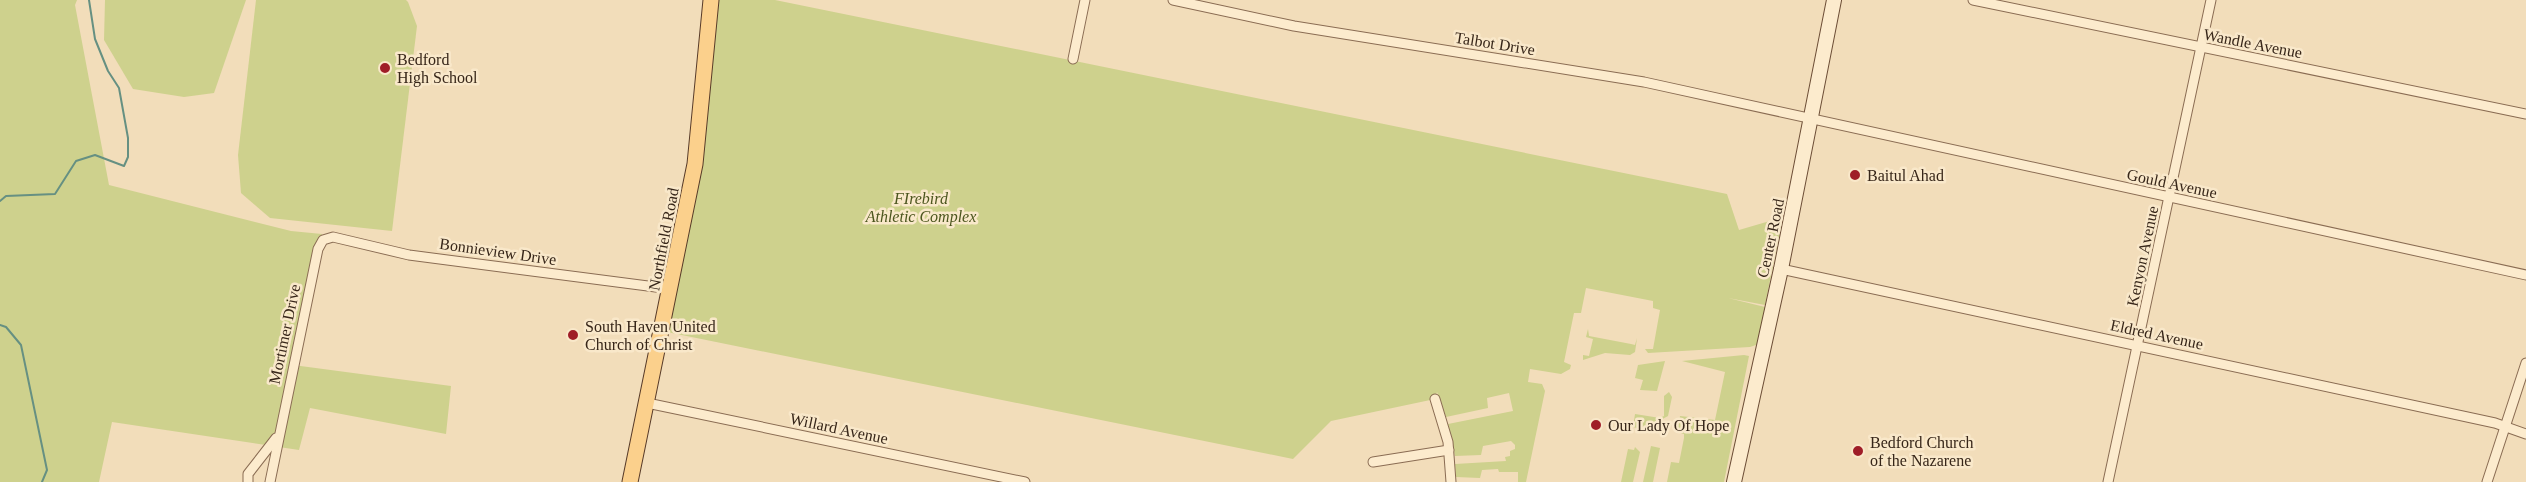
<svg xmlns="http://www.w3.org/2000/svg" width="2526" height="482" viewBox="0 0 2526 482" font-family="Georgia,serif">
<rect width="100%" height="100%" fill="#f2ddba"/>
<g fill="#ced18d">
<polygon points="0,0 77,0 75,5 109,185 291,231 322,234 293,365 451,386 446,434 310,408 299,450 112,422 99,482 0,482"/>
<polygon points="105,0 246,0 214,93 184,97 133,89 104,40"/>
<polygon points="256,0 406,0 408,2 417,26 392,231 270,218 241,193 238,155"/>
<polygon points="711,0 775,0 1727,194 1739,230 1783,217 1765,305 1728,298 1765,307 1759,340 1756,345 1750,347 1648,353 1645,349 1653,349 1660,310 1653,308 1653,301 1586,288 1581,313 1574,313 1564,362 1571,365 1570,369 1561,374 1530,369 1528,382 1542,384 1545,391 1526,482 1518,482 1518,472 1499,472 1498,469 1482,470 1480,478 1456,477 1455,464 1506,461 1505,457 1510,456 1510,451 1515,449 1515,445 1511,441 1483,446 1481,455 1455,456 1448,424 1513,411 1509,393 1487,398 1488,408 1446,417 1437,392 1435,399 1331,421 1293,459 662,331 671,289"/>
<polygon points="1588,329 1589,336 1631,344 1635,345 1637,338 1635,352 1630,355 1605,353 1583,360 1583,355 1589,356 1593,339 1586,337"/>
<polygon points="1744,355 1749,356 1724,482 1667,482 1671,462 1679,463 1684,438 1684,434 1677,432 1680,416 1715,420 1725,372 1682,361"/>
<polygon points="1665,361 1657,391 1640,390 1643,380 1635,378 1638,365"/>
<polygon points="1669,392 1672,397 1668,416 1644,429 1638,425 1637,428 1633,427 1635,414 1660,418 1664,416 1664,396"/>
<polygon points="1651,446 1660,448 1653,482 1643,482"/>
<polygon points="1635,447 1640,452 1633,482 1621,482 1628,449 1634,450"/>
</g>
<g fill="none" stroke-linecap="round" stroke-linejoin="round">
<g stroke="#669082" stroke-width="2">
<polyline points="0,201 6,196 55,194 76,161 95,155 124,166 128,157 128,138 119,88 108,71 95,39 89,0"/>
<polyline points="0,325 6,327 21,345 47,470 42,482"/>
</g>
<g stroke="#8a6c53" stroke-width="11">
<g id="minor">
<polyline points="1173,0 1294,26 1644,82 2526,275"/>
<polyline points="1973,0 2526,114"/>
<polyline points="1073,59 1085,0"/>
<polyline points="1781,269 2495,423 2526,434"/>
<polyline points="1435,399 1448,442 1451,482"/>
<polyline points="647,403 1025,482"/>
<polyline points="1373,462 1449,450"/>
<polyline points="248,482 248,474 276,438"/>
<polyline points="270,482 318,249 323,240 333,237 409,255 671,289"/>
<polyline points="2108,482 2211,0"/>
<polyline points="2487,482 2526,363"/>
</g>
</g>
<g stroke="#6c4d36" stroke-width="16">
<polyline id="secondary" points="1734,482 1781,269 1834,0"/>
</g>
<g stroke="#573a28" stroke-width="17">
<polyline id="primary" points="630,482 695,164 711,0"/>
</g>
<use href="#minor" stroke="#fcebcd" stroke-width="9"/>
<use href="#secondary" stroke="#fcebcd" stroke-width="14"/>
<use href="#primary" stroke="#fbd08c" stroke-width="15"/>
</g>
<g fill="#9f1d27" stroke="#f9e8ca" stroke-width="2">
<circle cx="385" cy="68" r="6"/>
<circle cx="1855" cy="175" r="6"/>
<circle cx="573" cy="335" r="6"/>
<circle cx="1596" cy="425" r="6"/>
<circle cx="1858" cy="451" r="6"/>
</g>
<g text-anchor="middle" stroke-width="5" stroke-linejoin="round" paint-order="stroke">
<g font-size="16" fill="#372619" stroke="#f9e8ca">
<text transform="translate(1495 43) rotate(9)" y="6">Talbot Drive</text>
<text transform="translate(2253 43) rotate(11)" y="6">Wandle Avenue</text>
<text transform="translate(2172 183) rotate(12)" y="6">Gould Avenue</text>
<text transform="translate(1770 238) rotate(-78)" y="6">Center Road</text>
<text transform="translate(663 239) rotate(-79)" y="6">Northfield Road</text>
<text transform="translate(498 251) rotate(8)" y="6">Bonnieview Drive</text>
<text transform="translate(2142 256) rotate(-78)" y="6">Kenyon Avenue</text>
<text transform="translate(284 334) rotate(-78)" y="6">Mortimer Drive</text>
<text transform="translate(2157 334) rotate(12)" y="6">Eldred Avenue</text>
<text transform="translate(839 428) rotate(12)" y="6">Willard Avenue</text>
</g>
<g font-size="16" fill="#372619" stroke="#f9e8ca" text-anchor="start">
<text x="397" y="65">Bedford<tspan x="397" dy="18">High School</tspan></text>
<text x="1867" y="181">Baitul Ahad</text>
<text x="585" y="332">South Haven United<tspan x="585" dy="18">Church of Christ</tspan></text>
<text x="1608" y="431">Our Lady Of Hope</text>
<text x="1870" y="448">Bedford Church<tspan x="1870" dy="18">of the Nazarene</tspan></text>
</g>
<g font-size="16" font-style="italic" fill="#4c561e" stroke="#f9e8ca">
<text x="921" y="204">FIrebird<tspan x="921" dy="18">Athletic Complex</tspan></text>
</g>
</g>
</svg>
